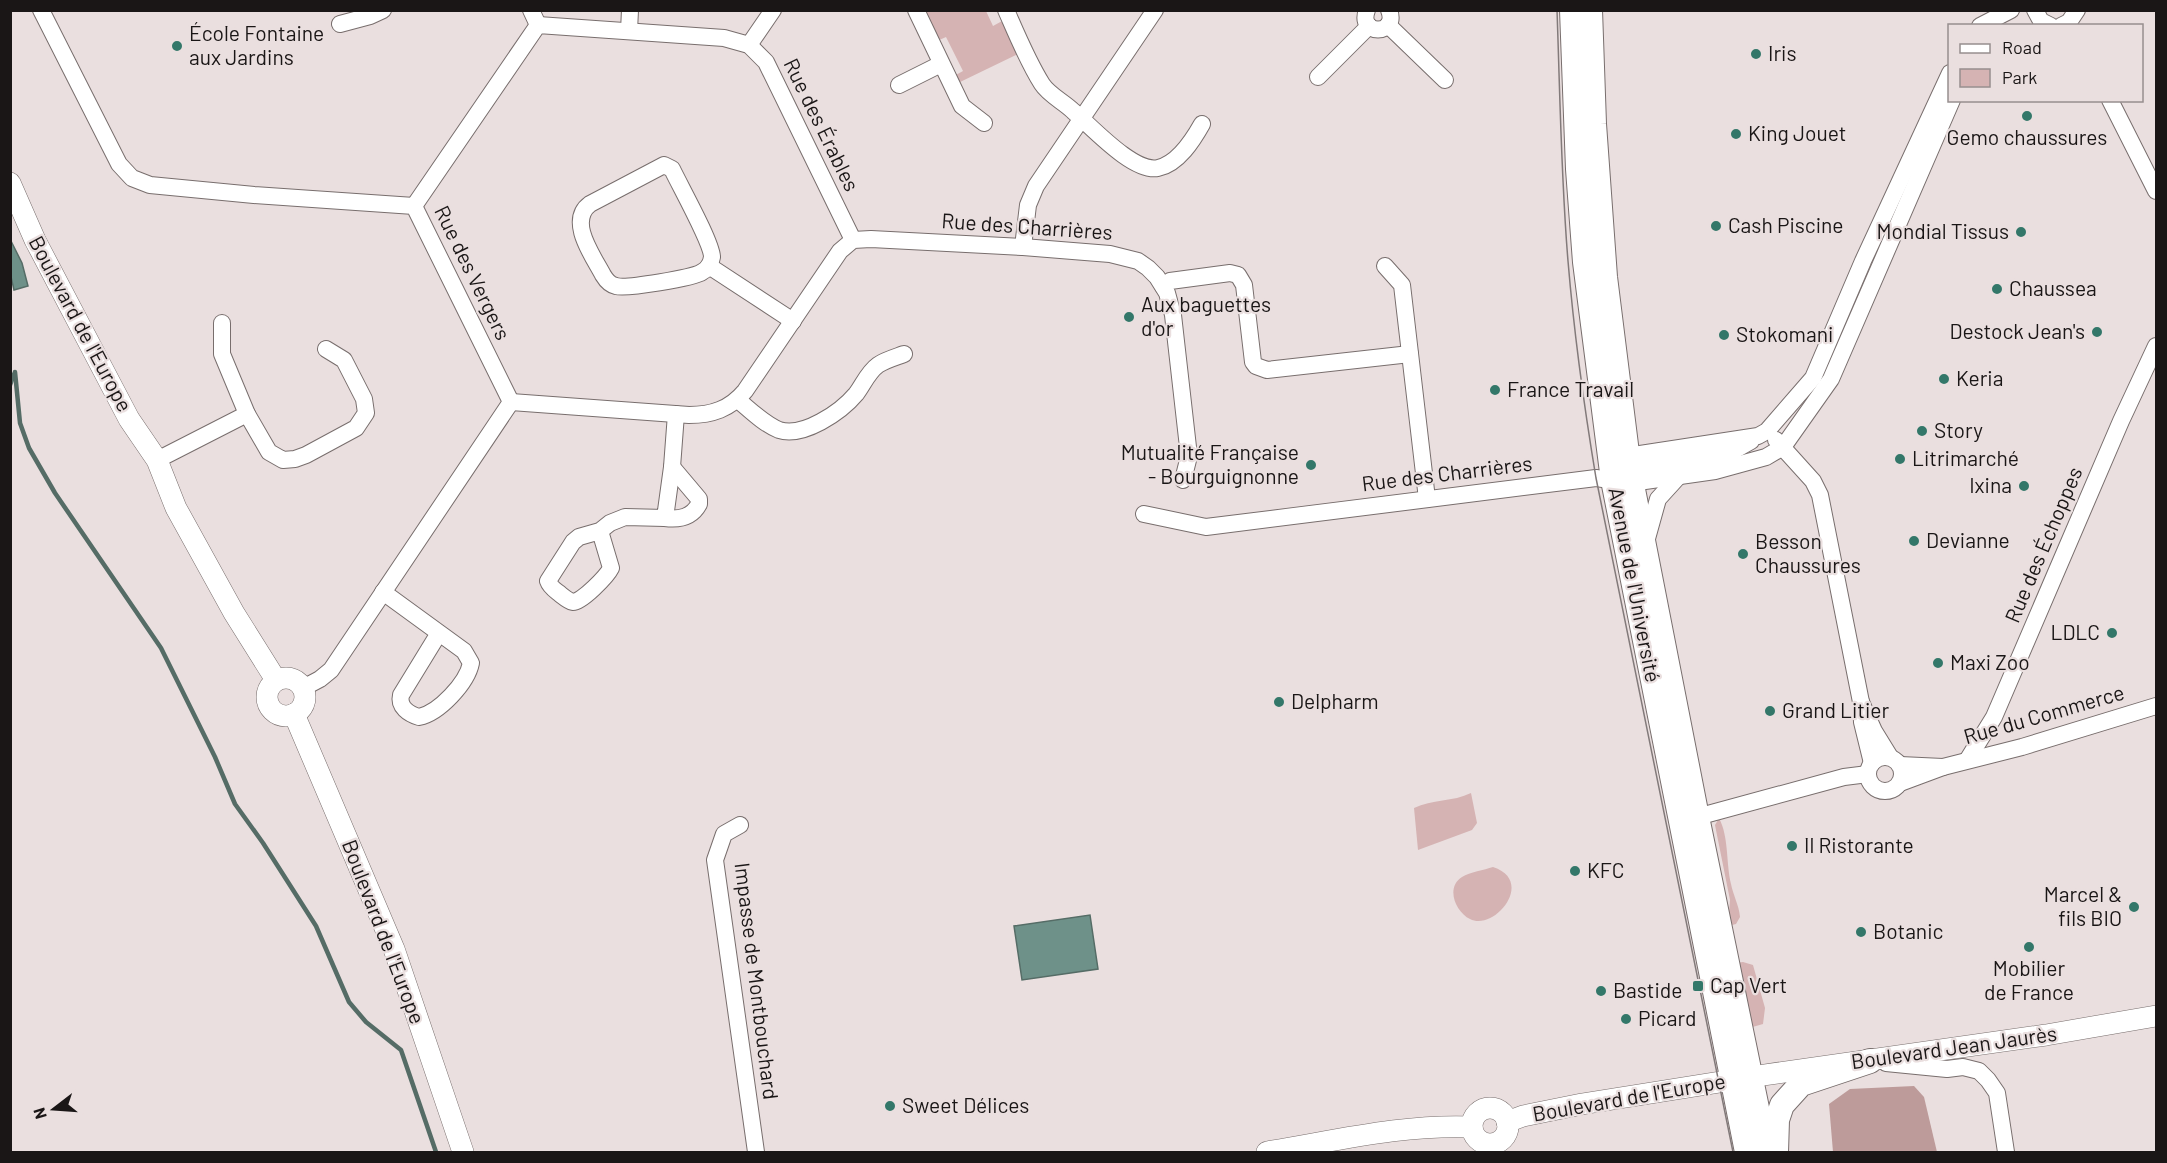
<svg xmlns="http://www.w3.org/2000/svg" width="2167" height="1163" viewBox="0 0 2167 1163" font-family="Barlow,sans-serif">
<rect width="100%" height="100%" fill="#eadfdf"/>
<g fill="#d5b3b3">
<polygon points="922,11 986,11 993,26 1004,20 1020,53 958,83 954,76 963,71 946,37 937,41"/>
<path d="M1471 793 1477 823 1472 830 1418 850 1414 808C1432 799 1453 802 1471 793Z"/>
<path d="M1719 818C1729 837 1726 863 1731 884 1733 895 1739 905 1740 917L1736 924 1728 926 1730 900 1715 825Z"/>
<path d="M1493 867C1536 881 1494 932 1470 919 1456 912 1445 888 1462 877 1470 872 1484 870 1493 867Z"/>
<polygon points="1743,962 1753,965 1765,1008 1763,1024 1749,1028 1735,963"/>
</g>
<polygon fill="#bd9b9a" points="1914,1086 1924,1097 1937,1152 1833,1152 1829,1104 1850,1089"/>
<g fill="#6e9189" stroke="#556c66" stroke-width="1.5">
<polygon points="11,241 22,263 28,286 14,290 11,277"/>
<polygon points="1090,915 1098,969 1022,980 1014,926"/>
</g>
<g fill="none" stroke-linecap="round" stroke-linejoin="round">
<g stroke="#556c66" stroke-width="4.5">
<polyline points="15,372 20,423 29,448 55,493 161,648 215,757 235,804 263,843 316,926 349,1002 366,1022 401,1050 436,1152"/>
<polyline points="10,385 14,374"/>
</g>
<g stroke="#786e6d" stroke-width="18">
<g id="minor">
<polyline points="41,10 119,164 132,178 150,185 254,195 414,206 511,402 331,670 320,679 303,688"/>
<polyline points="531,10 538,25"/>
<polyline points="916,10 962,106 984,123"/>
<path d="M1006 10C1017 35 1028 62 1042 84 1049 95 1064 102 1073 111 1091 126 1133 173 1158 168 1178 164 1193 140 1202 124"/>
<path d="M1367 10C1357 36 1399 36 1389 10"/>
<polyline points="2035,10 2041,21 2051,26"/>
<polyline points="340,24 370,16 383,10"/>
<polyline points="1388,25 1445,80"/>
<polyline points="1980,26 2011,10"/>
<polyline points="2061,26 2069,22 2077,10"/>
<polyline points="629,31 630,10"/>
<polyline points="749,45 773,10"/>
<polyline points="1318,77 1369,26"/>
<polyline points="899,85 941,64"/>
<polyline points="2110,100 2156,191"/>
<path d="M664 165 672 169C680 186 712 243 712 257 711 264 708 269 702 272 693 278 626 289 616 286 610 285 606 280 603 275 593 256 567 221 590 204Z"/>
<polyline points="414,206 538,25 724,38 749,45 766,62 853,240"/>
<polyline points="1023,247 1028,205 1036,186 1155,10"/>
<polyline points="709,266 793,321"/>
<polyline points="1385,266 1402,285 1427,499"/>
<polyline points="1163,286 1170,281 1230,273 1238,275 1244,285 1253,362 1256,366 1267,370 1410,354"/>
<polyline points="222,323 222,354 247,414"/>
<path d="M738 400C750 410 764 424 779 430 803 438 841 412 856 394 863 385 868 372 878 365 885 360 896 357 904 354"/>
<path d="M511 402 689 415C712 415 730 409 745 391L840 251 853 240 871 239 1023 247 1110 254 1138 261 1148 268 1157 277 1167 293 1173 315 1189 456 1183 480"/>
<polyline points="1776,440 1813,481 1820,495 1861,702"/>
<polyline points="157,460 247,414 269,452 283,460 295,459 306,455 356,428 366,413 364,399 344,360 326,349"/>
<polyline points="1619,461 1627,456 1758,436 1767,431 1813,378 1863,261 1950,73"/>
<polyline points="1621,474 1629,469 1728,454 1751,441"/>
<polyline points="1144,514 1206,527 1596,478 1631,483 1715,471 1766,457 1783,447 1831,379 1952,100"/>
<path d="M665 518C680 520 692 517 699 504V499L672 467"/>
<path d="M600 531 611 568C607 576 582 602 573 602 568 601 564 597 560 594 555 590 550 587 548 581L573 542 579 537 600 531 610 523 625 517 665 518 672 467 676 414"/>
<polyline points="1646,542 1658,499 1678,477"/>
<path d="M383 592 464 651 471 663C467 683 439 713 419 717 409 714 398 707 401 695L439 633"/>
<circle cx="1885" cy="774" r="17"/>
<polyline points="1968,759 1994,717 2121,421 2156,346"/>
<polyline points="1872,763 1862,722 1861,702 1874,731 1890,757"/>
<polyline points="1900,765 1943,767 1900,783"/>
<polyline points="1943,767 2022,747 2156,706"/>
<polyline points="1697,817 1844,777 1868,774"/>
<polyline points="740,825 724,834 715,860 756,1152"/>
<polyline points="1886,1063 1947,1069 1963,1067 1979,1071 1988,1080 1997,1093 2006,1152"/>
<polyline points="1495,1152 1495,1143"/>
</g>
</g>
<g stroke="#786e6d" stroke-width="22">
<g id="tertiary">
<polyline points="10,183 35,240 129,419 157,460 176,508 234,613 276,680"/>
<circle cx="286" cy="697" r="19"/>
<polyline points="294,714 394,949 463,1152"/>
<circle cx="1490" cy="1126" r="18"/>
<polyline points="1507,1122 1523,1116 1582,1104 1764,1075 2046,1035 2156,1016"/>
<path d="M1267 1152C1335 1141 1403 1124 1472 1127"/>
</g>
</g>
<g stroke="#786e6d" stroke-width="26">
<g id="secondary">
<polyline points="1572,10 1578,169 1585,262 1613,480 1747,1152"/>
<polyline points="1590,10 1594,124 1605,277 1629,469 1697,817 1766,1152"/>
<polyline points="1776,1152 1777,1120 1782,1105 1801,1084 1870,1061"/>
</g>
</g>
<use href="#minor" stroke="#fff" stroke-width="16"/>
<use href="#tertiary" stroke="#fff" stroke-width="21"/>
<use href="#secondary" stroke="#fff" stroke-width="24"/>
<path stroke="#827a7a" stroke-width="1.5" d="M1557 10C1560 94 1561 178 1568 261 1574 333 1584 406 1596 478L1733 1152"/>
</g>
<g fill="#337769" stroke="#eadfdf" stroke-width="2">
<circle cx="177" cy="46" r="6"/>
<circle cx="1756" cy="54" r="6"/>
<circle cx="2027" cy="116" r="6"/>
<circle cx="1736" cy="134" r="6"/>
<circle cx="1716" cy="226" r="6"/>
<circle cx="2021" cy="232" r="6"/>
<circle cx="1997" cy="289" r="6"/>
<circle cx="1129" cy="317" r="6"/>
<circle cx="2097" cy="332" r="6"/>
<circle cx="1724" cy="335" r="6"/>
<circle cx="1944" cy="379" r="6"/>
<circle cx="1495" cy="390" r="6"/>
<circle cx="1922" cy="431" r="6"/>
<circle cx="1900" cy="459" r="6"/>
<circle cx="1311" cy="465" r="6"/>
<circle cx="2024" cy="486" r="6"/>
<circle cx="1914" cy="541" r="6"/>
<circle cx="1743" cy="554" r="6"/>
<circle cx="2112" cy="633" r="6"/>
<circle cx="1938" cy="663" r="6"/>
<circle cx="1279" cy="702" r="6"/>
<circle cx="1770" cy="711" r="6"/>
<circle cx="1792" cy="846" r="6"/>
<circle cx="1575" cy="871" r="6"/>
<circle cx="2134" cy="907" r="6"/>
<circle cx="1861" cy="932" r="6"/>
<circle cx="2029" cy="947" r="6"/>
<rect x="1692" y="980" width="12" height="12" rx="3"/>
<circle cx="1601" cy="991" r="6"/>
<circle cx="1626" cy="1019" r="6"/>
<circle cx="890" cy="1106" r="6"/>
</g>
<g text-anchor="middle" stroke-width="4.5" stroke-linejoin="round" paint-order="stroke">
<g font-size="21" fill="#1a1616" stroke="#eadfdf" text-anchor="start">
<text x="189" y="41">École Fontaine<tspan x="189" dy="24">aux Jardins</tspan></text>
<text x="1768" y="61">Iris</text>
<text x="1748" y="141">King Jouet</text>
<text x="2027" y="145" text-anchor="middle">Gemo chaussures</text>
<text x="1728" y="233">Cash Piscine</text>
<text x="2009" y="239" text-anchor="end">Mondial Tissus</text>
<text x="2009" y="296">Chaussea</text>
<text x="1141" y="312">Aux baguettes<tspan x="1141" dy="24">d'or</tspan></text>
<text x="2085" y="339" text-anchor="end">Destock Jean's</text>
<text x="1736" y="342">Stokomani</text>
<text x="1956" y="386">Keria</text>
<text x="1507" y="397">France Travail</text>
<text x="1934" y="438">Story</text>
<text x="1299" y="460" text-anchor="end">Mutualité Française<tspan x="1299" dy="24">- Bourguignonne</tspan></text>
<text x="1912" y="466">Litrimarché</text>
<text x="2012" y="493" text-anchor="end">Ixina</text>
<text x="1926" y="548">Devianne</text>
<text x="1755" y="549">Besson<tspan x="1755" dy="24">Chaussures</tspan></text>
<text x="2100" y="640" text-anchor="end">LDLC</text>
<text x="1950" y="670">Maxi Zoo</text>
<text x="1291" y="709">Delpharm</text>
<text x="1782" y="718">Grand Litier</text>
<text x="1804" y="853">Il Ristorante</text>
<text x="1587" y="878">KFC</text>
<text x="2122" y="902" text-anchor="end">Marcel &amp;<tspan x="2122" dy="24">fils BIO</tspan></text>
<text x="1873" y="939">Botanic</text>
<text x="2029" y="976" text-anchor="middle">Mobilier<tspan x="2029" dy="24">de France</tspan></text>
<text x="1710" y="993">Cap Vert</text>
<text x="1613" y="998">Bastide</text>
<text x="1638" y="1026">Picard</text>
<text x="902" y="1113">Sweet Délices</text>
</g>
<g font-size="21" fill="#1a1616" stroke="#eadfdf">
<text transform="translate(821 125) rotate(64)" y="7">Rue des Érables</text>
<text transform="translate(1027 227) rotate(4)" y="7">Rue des Charrières</text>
<text transform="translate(472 273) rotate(64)" y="7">Rue des Vergers</text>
<text transform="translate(80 324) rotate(62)" y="7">Boulevard de l'Europe</text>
<text transform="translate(1447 474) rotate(-7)" y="7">Rue des Charrières</text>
<text transform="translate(2044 545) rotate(-67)" y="7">Rue des Échoppes</text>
<text transform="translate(1634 585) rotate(79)" y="7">Avenue de l'Université</text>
<text transform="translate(2044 715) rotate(-16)" y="7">Rue du Commerce</text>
<text transform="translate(383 932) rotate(69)" y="7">Boulevard de l'Europe</text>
<text transform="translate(756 981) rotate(83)" y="7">Impasse de Montbouchard</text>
<text transform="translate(1954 1048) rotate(-8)" y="7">Boulevard Jean Jaurès</text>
<text transform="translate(1629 1098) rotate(-10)" y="7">Boulevard de l'Europe</text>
</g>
</g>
<rect width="2167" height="1163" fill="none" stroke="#1a1616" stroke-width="24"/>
<rect x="1948" y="24" width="195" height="78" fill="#eadfdf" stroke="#978f8f" stroke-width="1.5"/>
<rect x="1960" y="44" width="30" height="9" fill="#ffffff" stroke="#978f8f" stroke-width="1.5"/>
<text x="2002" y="54" font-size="18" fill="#1a1616">Road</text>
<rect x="1960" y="69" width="30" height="18" fill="#d5b3b3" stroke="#978f8f" stroke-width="1.5"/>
<text x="2002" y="84" font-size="18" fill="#1a1616">Park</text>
<g transform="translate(54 1109) rotate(253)" stroke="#eadfdf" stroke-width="4.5" paint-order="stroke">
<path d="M0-4.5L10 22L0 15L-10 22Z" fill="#1a1616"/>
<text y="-9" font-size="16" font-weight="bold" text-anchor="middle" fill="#1a1616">N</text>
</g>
</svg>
